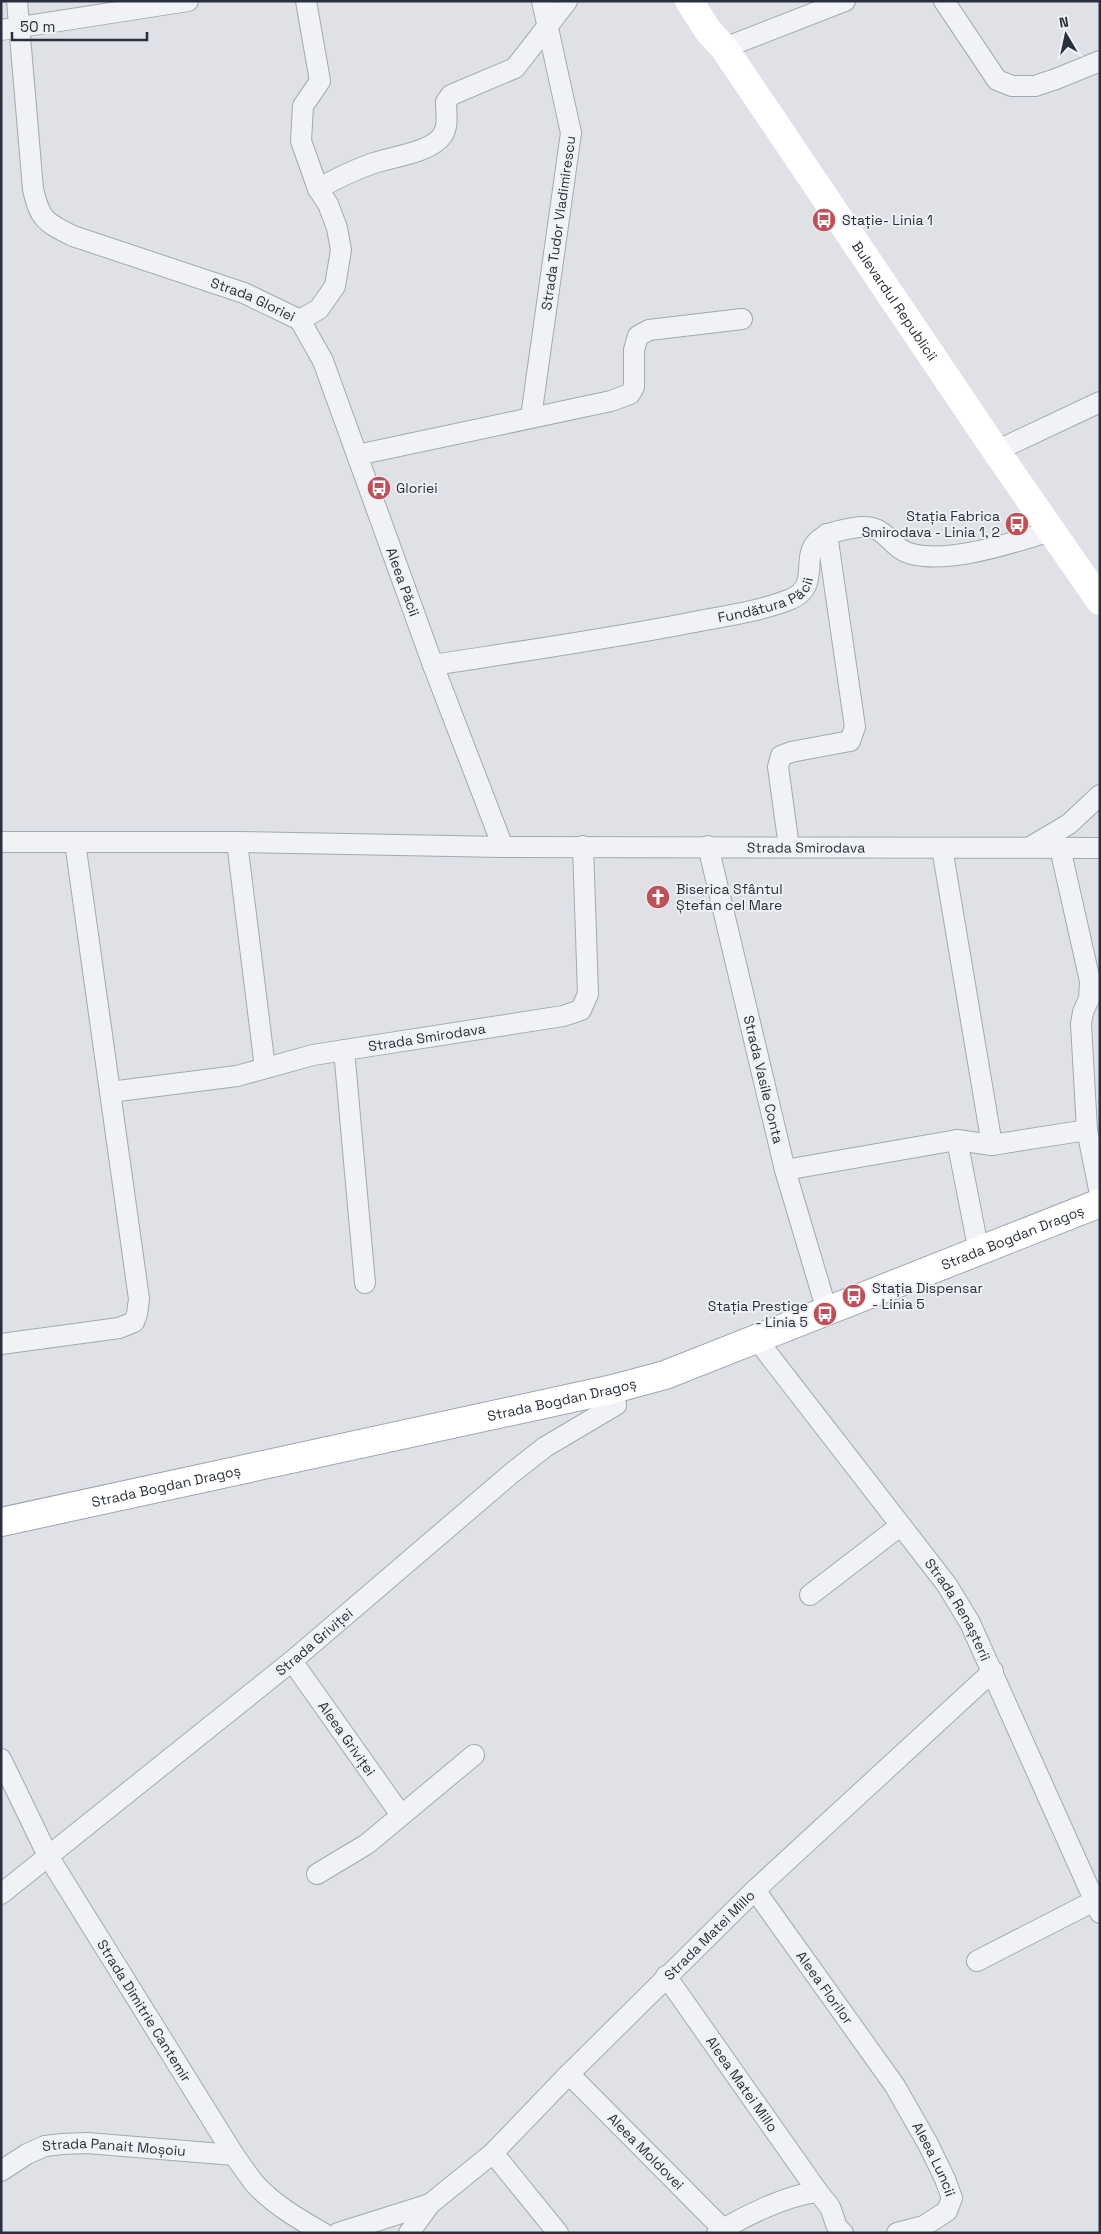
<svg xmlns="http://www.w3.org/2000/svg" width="1101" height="2234" viewBox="0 0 1101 2234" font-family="'Space Grotesk',sans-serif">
<rect width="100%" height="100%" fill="#dfe1e6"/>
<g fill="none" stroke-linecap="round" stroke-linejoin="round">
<g stroke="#a5a8b0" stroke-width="22">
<g id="street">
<path id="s1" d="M17 1 33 189C40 220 45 222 73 236L244 293 300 320"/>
<polyline points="944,1 997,80 1012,86 1035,86 1056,79 1100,61"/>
<polyline points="1,30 188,1"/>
<polyline points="724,48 845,1"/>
<path d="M318 189C335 179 352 171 371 164 390 157 430 153 442 136 449 126 446 114 446 102L451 95 515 68 567 1"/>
<path id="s2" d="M300 320 323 361 433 665 503 847"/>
<polyline points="300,320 319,309 335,286 341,250 337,228 328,204 318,189 301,141 303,106 320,81 306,1"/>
<path id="s3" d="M531 417 571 133 542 1"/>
<polyline points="996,451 1100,402"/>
<polyline points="357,455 611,401 630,394 634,387 634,350 638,336 649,330 742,319"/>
<path id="s4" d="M433 665C517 652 601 640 684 624 718 617 759 612 791 599 821 586 800 557 818 541 826 533 841 530 853 528 888 521 887 548 912 554 952 564 1013 542 1052 531"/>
<path id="s5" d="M1 842H237L503 847 1100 848"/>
<polyline points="237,842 265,1068"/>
<path id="s6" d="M708 846 785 1170 827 1311"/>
<polyline points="789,847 778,767 781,756 791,752 850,741 855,727 827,534"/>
<polyline points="1030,847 1069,824 1100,795"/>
<polyline points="942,848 992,1145"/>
<polyline points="1060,848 1090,981 1089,999 1083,1012 1081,1024 1087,1130 1100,1194"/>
<polyline points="344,1050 365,1283"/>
<path id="s7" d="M110 1092 237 1076 313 1055 563 1016 581 1010 588 994 583 846"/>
<polyline points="957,1140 976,1237 981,1249"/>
<polyline points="785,1170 957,1140 992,1145 1087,1130"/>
<path id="s8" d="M760 1337 765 1350 947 1585 970 1623 1100 1913"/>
<polyline points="1,1344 119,1328 134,1322 137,1314 139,1299 75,842"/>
<polyline points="810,1595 900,1526"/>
<path id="s9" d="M292 1661 401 1815"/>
<path id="s10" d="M1 1759 48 1856 234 2155C241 2165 248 2175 255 2184 274 2205 299 2219 323 2233"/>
<polyline points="317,1874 367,1844 474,1755"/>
<path id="s11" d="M755 1890 895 2086 928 2144 945 2179 952 2198 947 2211 924 2226 897 2233"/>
<path id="s12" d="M1 1894 292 1661 513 1472 545 1447 616 1405 613 1389"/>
<polyline points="977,1961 1094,1901"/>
<path id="s13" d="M666 1976 818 2192"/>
<path id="s14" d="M569 2074 723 2229"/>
<polyline points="493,2153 558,2233"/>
<path id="s15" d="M1 2171 27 2154 45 2146 62 2144 87 2143 234 2155"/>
<polyline points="338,2233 430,2204"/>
<path id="s16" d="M409 2233 430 2204 493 2153 569 2074 755 1890 993 1671"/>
<path d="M717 2233C744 2216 787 2195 818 2192L830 2207 837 2227 843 2233"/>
</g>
</g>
<g stroke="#9fa5b1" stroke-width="30">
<g id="primary">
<path id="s18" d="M1 1522 613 1389 665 1375 1100 1203"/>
</g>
</g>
<use href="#street" stroke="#f1f2f5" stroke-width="20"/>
<path stroke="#fff" stroke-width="28" id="s17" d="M689 1 709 32 724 48 996 451 1100 601"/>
<use href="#primary" stroke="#fff" stroke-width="28"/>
</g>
<defs>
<g id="bus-disc" transform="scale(1.25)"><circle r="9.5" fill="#bf5058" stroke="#eef0f4"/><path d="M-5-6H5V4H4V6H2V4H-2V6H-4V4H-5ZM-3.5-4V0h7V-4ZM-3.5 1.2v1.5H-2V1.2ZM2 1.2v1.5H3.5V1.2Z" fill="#fff"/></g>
<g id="church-disc" transform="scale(1.25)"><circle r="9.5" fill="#bf5058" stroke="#eef0f4"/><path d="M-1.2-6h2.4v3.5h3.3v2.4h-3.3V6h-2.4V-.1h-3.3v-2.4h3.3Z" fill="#fff"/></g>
</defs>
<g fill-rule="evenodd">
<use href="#bus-disc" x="824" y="220"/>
<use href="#bus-disc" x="379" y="488"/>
<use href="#bus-disc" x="1017" y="524"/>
<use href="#church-disc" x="658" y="897"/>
<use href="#bus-disc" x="854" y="1296"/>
<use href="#bus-disc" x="825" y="1314"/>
</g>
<g text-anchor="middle" stroke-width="4" stroke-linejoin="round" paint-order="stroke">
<g font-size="14" fill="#292f3c" stroke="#eef0f4" text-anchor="start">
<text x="842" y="225">Stație- Linia 1</text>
<text x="396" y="493">Gloriei</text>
<text x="1000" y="521" text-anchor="end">Stația Fabrica<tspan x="1000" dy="16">Smirodava - Linia 1, 2</tspan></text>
<text x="676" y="894">Biserica Sfântul<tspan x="676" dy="16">Ștefan cel Mare</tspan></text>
<text x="872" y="1293">Stația Dispensar<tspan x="872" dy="16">- Linia 5</tspan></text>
<text x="808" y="1311" text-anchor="end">Stația Prestige<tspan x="808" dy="16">- Linia 5</tspan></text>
</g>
<g font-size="14" fill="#292f3c" stroke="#eef0f4">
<text dy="5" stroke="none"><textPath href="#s3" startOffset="196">Strada Tudor Vladimirescu</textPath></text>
<text dy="5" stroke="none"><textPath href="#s1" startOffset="445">Strada Gloriei</textPath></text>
<text dy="5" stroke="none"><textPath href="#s17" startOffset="364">Bulevardul Republicii</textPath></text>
<text dy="5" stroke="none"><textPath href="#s2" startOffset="282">Aleea Păcii</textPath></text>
<text dy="5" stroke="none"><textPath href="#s4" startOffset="341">Fundătura Păcii</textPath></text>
<text dy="5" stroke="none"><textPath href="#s5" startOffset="805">Strada Smirodava</textPath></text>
<text dy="5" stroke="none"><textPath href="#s7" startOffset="322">Strada Smirodava</textPath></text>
<text dy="5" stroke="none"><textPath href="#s6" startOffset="240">Strada Vasile Conta</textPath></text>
<text dy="5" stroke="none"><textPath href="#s18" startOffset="1054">Strada Bogdan Dragoș</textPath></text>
<text dy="5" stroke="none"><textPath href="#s18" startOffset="574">Strada Bogdan Dragoș</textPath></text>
<text dy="5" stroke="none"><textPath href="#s18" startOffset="169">Strada Bogdan Dragoș</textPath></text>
<text dy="5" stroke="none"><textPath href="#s8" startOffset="338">Strada Renașterii</textPath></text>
<text dy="5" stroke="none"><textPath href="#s12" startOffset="402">Strada Griviței</textPath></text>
<text dy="5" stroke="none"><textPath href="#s9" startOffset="95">Aleea Griviței</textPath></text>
<text dy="5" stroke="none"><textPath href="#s16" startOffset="424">Strada Matei Millo</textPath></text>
<text dy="5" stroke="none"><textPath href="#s11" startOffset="120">Aleea Florilor</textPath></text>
<text dy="5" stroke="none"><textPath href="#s10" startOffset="290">Strada Dimitrie Cantemir</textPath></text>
<text dy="5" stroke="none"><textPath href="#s13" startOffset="132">Aleea Matei Millo</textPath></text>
<text dy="5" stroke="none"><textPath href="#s15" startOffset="120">Strada Panait Moșoiu</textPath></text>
<text dy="5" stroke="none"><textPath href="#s14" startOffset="109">Aleea Moldovei</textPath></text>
<text dy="5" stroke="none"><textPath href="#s11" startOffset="324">Aleea Luncii</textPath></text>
</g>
</g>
<rect width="1101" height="2234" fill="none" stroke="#292f3c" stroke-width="5"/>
<g transform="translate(1066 35) rotate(351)" stroke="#eef0f4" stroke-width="4" paint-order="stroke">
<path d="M0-4L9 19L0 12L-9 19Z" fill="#292f3c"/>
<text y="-8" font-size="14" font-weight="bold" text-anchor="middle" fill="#292f3c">N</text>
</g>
<path d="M12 32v8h135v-8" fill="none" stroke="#292f3c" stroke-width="2.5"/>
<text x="20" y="32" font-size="15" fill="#292f3c" stroke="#eef0f4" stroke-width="4" paint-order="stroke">50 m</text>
</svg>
